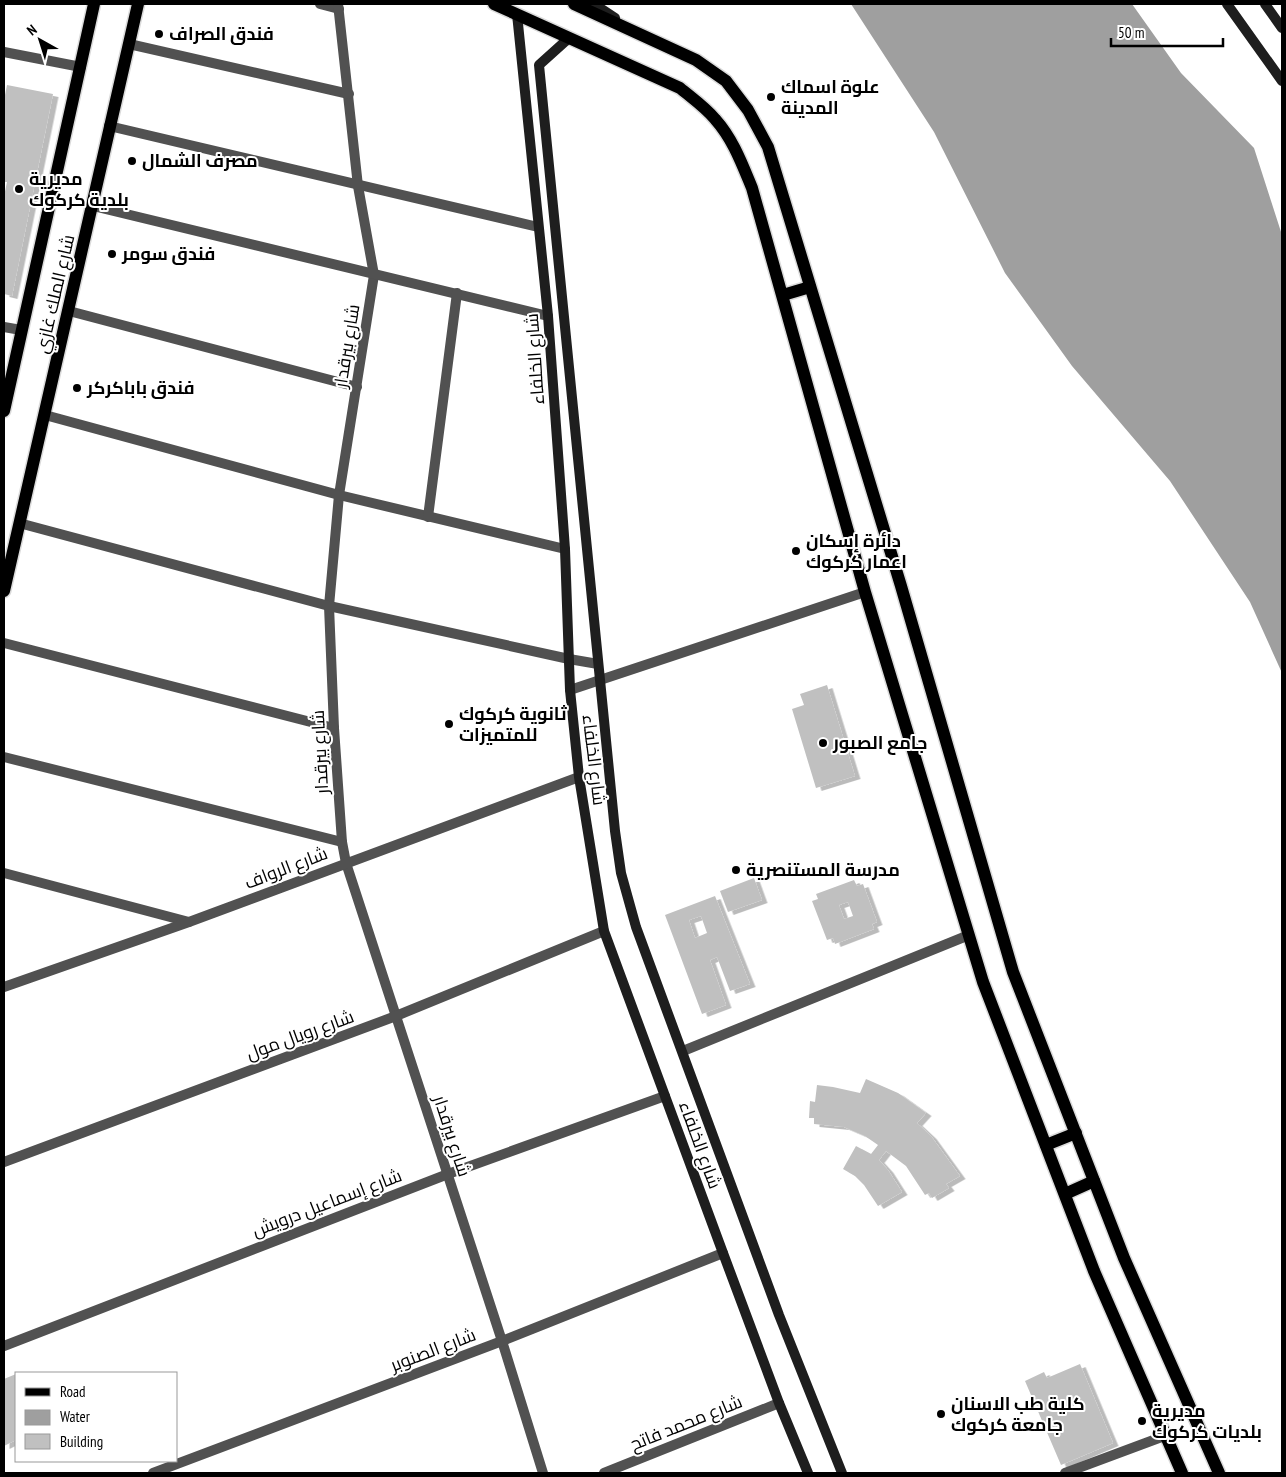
<svg xmlns="http://www.w3.org/2000/svg" width="1286" height="1477" viewBox="0 0 1286 1477" font-family="'PT Sans Narrow',Cairo,sans-serif">
<defs>
<filter id="shadow"><feDropShadow dx="5.5" dy="3" stdDeviation="0" flood-color="#0004"/></filter>
</defs>
<rect width="100%" height="100%" fill="#fff"/>
<polygon fill="#9f9f9f" points="851,4 1132,4 1181,73 1254,148 1282,235 1282,673 1250,602 1170,481 1072,366 1005,273 934,132"/>
<g fill="#c0c0c0" fill-rule="evenodd" filter="url(#shadow)">
<polygon points="7,85 53,94 12,296 4,294 4,196 7,182 4,182 4,100"/>
<polygon points="827,685 855,776 816,788 792,709 804,705 800,694"/>
<polygon points="754,878 762,900 728,912 720,891"/>
<path d="M854 880 857 886 863 884 877 922 872 924 874 929 835 944 833 938 827 940 812 901 818 899 816 894ZM848 902 853 916 844 919 839 905Z"/>
<path d="M715 896 750 984 730 991 717 957 710 960 726 1005 702 1014 665 915ZM701 916 707 933 695 938 689 920Z"/>
<polygon points="866,1079 898,1093 926,1113 917,1123 931,1136 960,1176 946,1184 949,1188 932,1198 929,1193 925,1195 906,1166 886,1151 879,1160 888,1170 902,1192 878,1206 864,1185 855,1176 843,1169 856,1146 871,1154 878,1145 865,1136 844,1127 814,1124 814,1118 809,1118 810,1101 815,1102 817,1085 833,1087 860,1093"/>
<polygon points="1080,1364 1113,1443 1061,1465 1025,1381 1044,1372 1047,1378"/>
<polygon points="16,1374 16,1440 4,1446 4,1379"/>
</g>
<g fill="none" stroke-linecap="round" stroke-linejoin="round">
<g stroke="#dbdbdb" stroke-width="15">
<g id="primary">
<path d="M494 4 680 88C692 98 705 107 715 119 733 139 742 164 752 188L865 592 983 982 1094 1271 1182 1473"/>
<polyline points="574,4 696,60 726,81 748,110 768,147 901,586 1013,972 1124,1258 1219,1473"/>
<polyline points="783,295 810,287"/>
<polyline points="4,411 94,4"/>
<polyline points="4,591 138,4"/>
<polyline points="1046,1145 1076,1133"/>
<polyline points="1065,1194 1094,1181"/>
</g>
</g>
<g stroke="#515151" stroke-width="10">
<polyline points="320,4 339,9"/>
<polyline points="338,4 358,186 374,275 339,495 329,606 334,728 342,842 346,863 502,1341 543,1473"/>
<polyline points="129,44 349,94"/>
<polyline points="4,52 81,67"/>
<polyline points="109,126 538,227"/>
<polyline points="93,206 548,316"/>
<polyline points="69,311 357,387"/>
<polyline points="4,327 21,330"/>
<polyline points="45,415 339,495 565,549"/>
<polyline points="428,517 457,293"/>
<polyline points="19,523 329,606 569,659 598,664"/>
<polyline points="4,643 334,728"/>
<polyline points="570,690 865,592"/>
<polyline points="4,757 342,842"/>
<polyline points="4,873 189,922"/>
<polyline points="4,987 189,922 579,777"/>
<polyline points="683,1051 969,935"/>
<polyline points="4,1162 396,1016 604,931"/>
<polyline points="4,1346 448,1174 665,1096"/>
<polyline points="153,1473 502,1341 723,1253"/>
<polyline points="604,1473 779,1403"/>
<polyline points="1065,1473 1167,1435"/>
</g>
<g stroke="#1e1e1e" stroke-width="10">
<polyline points="594,4 615,18"/>
<polyline points="1227,4 1282,81"/>
<polyline points="1265,4 1282,28"/>
<polyline points="517,14 548,316 565,549 570,690 579,777 604,931 723,1253 779,1403 808,1473"/>
<polyline points="569,38 539,65 615,831 621,873 636,927 779,1315 842,1473"/>
</g>
<use href="#primary" stroke="#000" stroke-width="12"/>
</g>
<g fill="#000" stroke="#fff" stroke-width="2">
<circle cx="159" cy="34" r="5"/>
<circle cx="771" cy="97" r="5"/>
<circle cx="132" cy="161" r="5"/>
<circle cx="19" cy="189" r="5"/>
<circle cx="112" cy="254" r="5"/>
<circle cx="77" cy="388" r="5"/>
<circle cx="796" cy="551" r="5"/>
<circle cx="449" cy="724" r="5"/>
<circle cx="823" cy="743" r="5"/>
<circle cx="736" cy="870" r="5"/>
<circle cx="941" cy="1414" r="5"/>
<circle cx="1142" cy="1421" r="5"/>
</g>
<g text-anchor="middle" stroke-width="4" stroke-linejoin="round" paint-order="stroke">
<g font-size="18" font-weight="bold" fill="#000" stroke="#fff" text-anchor="start">
<text x="169" y="40">فندق الصراف</text>
<text x="781" y="93">علوة اسماك<tspan x="781" dy="21">المدينة</tspan></text>
<text x="142" y="167">مصرف الشمال</text>
<text x="29" y="185">مديرية<tspan x="29" dy="21">بلدية كركوك</tspan></text>
<text x="122" y="260">فندق سومر</text>
<text x="87" y="394">فندق باباكركر</text>
<text x="806" y="547">دائرة إسكان<tspan x="806" dy="21">اعمار كركوك</tspan></text>
<text x="459" y="720">ثانوية كركوك<tspan x="459" dy="21">للمتميزات</tspan></text>
<text x="833" y="749">جامع الصبور</text>
<text x="746" y="876">مدرسة المستنصرية</text>
<text x="951" y="1410">كلية طب الاسنان<tspan x="951" dy="21">جامعة كركوك</tspan></text>
<text x="1152" y="1417">مديرية<tspan x="1152" dy="21">بلديات كركوك</tspan></text>
</g>
<g font-size="18" fill="#000" stroke="#fff">
<text transform="translate(55 294) rotate(-77)" y="6">شارع الملك غازي</text>
<text transform="translate(347 346) rotate(-81)" y="6">شارع بيرقدار</text>
<text transform="translate(535 359) rotate(-94)" y="6">شارع الخلفاء</text>
<text transform="translate(320 752) rotate(-93)" y="6">شارع بيرقدار</text>
<text transform="translate(594 760) rotate(83)" y="6">شارع الخلفاء</text>
<text transform="translate(286 868) rotate(-21)" y="6">شارع الرواف</text>
<text transform="translate(300 1035) rotate(-20)" y="6">شارع رويال مول</text>
<text transform="translate(452 1136) rotate(72)" y="6">شارع بيرقدار</text>
<text transform="translate(700 1145) rotate(70)" y="6">شارع الخلفاء</text>
<text transform="translate(327 1203) rotate(-21)" y="6">شارع إسماعيل درويش</text>
<text transform="translate(433 1350) rotate(-21)" y="6">شارع الصنوبر</text>
<text transform="translate(686 1423) rotate(-22)" y="6">شارع محمد فاتح</text>
</g>
</g>
<rect width="1286" height="1477" fill="none" stroke="#000000" stroke-width="10"/>
<rect x="15" y="1372" width="162" height="90" fill="#ffffff" stroke="#999999"/>
<rect x="25" y="1388" width="25" height="8" fill="#000000" stroke="#999999"/>
<text x="60" y="1397" font-size="15" fill="#000000">Road</text>
<rect x="25" y="1410" width="25" height="15" fill="#9f9f9f" stroke="#999999"/>
<text x="60" y="1422" font-size="15" fill="#000000">Water</text>
<rect x="25" y="1434" width="25" height="15" fill="#c0c0c0" stroke="#999999"/>
<text x="60" y="1447" font-size="15" fill="#000000">Building</text>
<g transform="translate(40 40) rotate(321)" stroke="#ffffff" stroke-width="4" paint-order="stroke">
<path d="M0-4L9 19L0 12L-9 19Z" fill="#000000"/>
<text y="-8" font-size="14" font-weight="bold" text-anchor="middle" fill="#000000">N</text>
</g>
<path d="M1111 38v8h112v-8" fill="none" stroke="#000000" stroke-width="2.5"/>
<text x="1118" y="38" font-size="15" fill="#000000" stroke="#ffffff" stroke-width="4" paint-order="stroke">50 m</text>
</svg>
